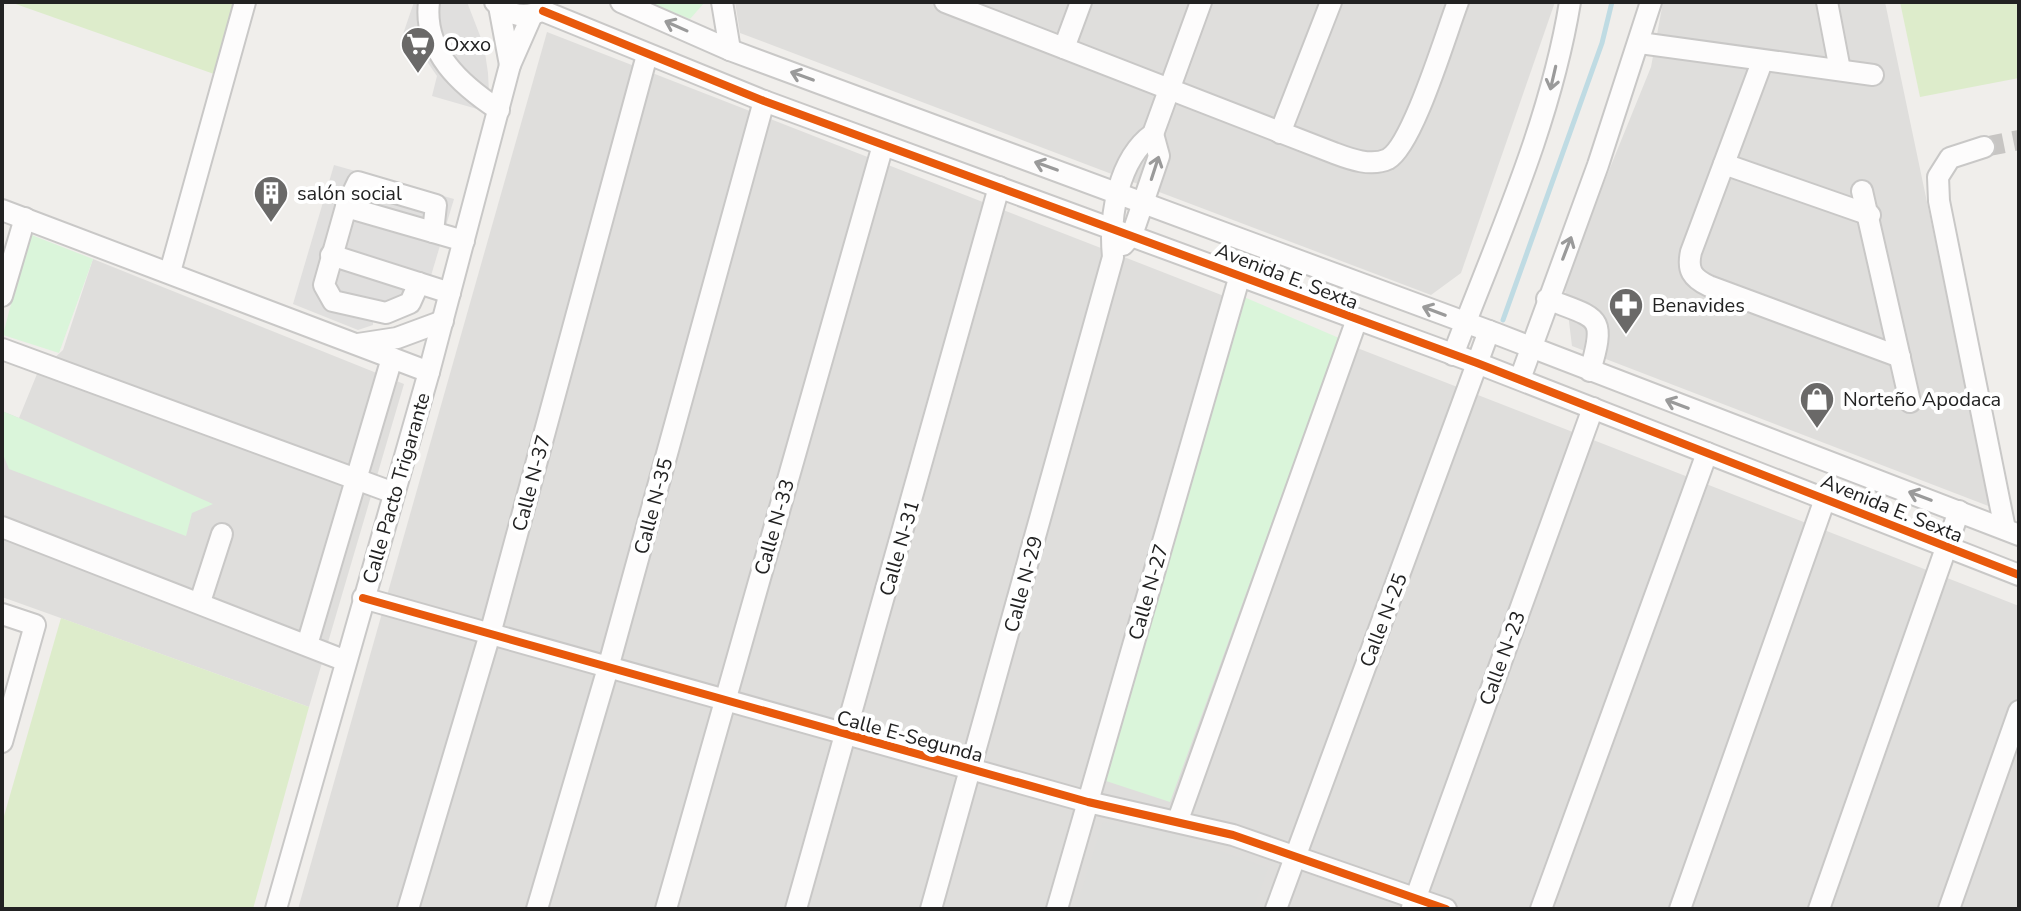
<svg xmlns="http://www.w3.org/2000/svg" width="2021" height="911" viewBox="0 0 2021 911" font-family="'Nunito Sans',sans-serif">
<rect width="100%" height="100%" fill="#f0eeeb"/>
<g fill="#dfdedc">
<polygon points="735,2 1555,2 1461,273 1431,295 740,33"/>
<polygon points="1663,2 1885,2 1991,507 1572,346 1564,281 1651,67"/>
<polygon points="547,32 2019,606 2019,909 298,909"/>
<polygon points="93,259 404,384 309,707 2,597 2,411 19,418 37,374 63,350"/>
</g>
<polygon fill="#dededc" points="1103,822 1172,833 1268,868 1253,909 1076,909"/>
<g fill="#ddeccb">
<polygon points="10,2 234,2 214,74"/>
<polygon points="1900,2 2019,2 2019,78 1920,97"/>
<polygon points="61,618 309,707 253,909 2,909 2,823"/>
</g>
<g fill="#daf5da">
<polygon points="648,2 704,2 704,3 690,19"/>
<polygon points="29,234 93,259 59,353 3,335"/>
<polygon points="1244,297 1339,338 1170,802 1106,781"/>
<polygon points="2,411 19,418 213,504 192,513 186,536 9,469 2,452"/>
</g>
<g fill="#e0dfde">
<polygon points="414,2 467,2 484,46 488,73 489,92 484,111 432,96 437,76 426,60 410,56 413,43 401,40"/>
<polygon points="334,165 454,199 427,289 395,311 373,314 373,325 358,330 293,304"/>
</g>
<g fill="none" stroke-linecap="round" stroke-linejoin="round">
<polyline stroke="#bfdbe3" stroke-width="5" points="1503,320 1602,43 1612,2"/>
<polyline stroke="#c7c5c3" stroke-width="20" stroke-dasharray="20 10" stroke-linecap="butt" points="1984,147 2019,140"/>
<g stroke="#c9c8c7" stroke-width="24">
<g id="minor">
<path d="M429 2C423 52 461 85 499 110"/>
<path d="M495 2C509 16 525 19 543 10"/>
<polyline points="621,2 730,50 1497,334 2019,535"/>
<polyline points="722,2 730,50"/>
<path d="M945 2 1334 153C1350 159 1371 167 1388 159 1413 145 1446 33 1458 2"/>
<polyline points="1827,2 1840,70"/>
<polyline points="499,6 510,65"/>
<polyline points="543,11 764,101 1477,363 2019,575"/>
<polyline points="1640,43 1873,75"/>
<polyline points="1064,48 1081,2"/>
<path d="M1762 62 1691 252C1687 270 1692 278 1709 286L1900 357"/>
<polyline points="1280,133 1331,2"/>
<polyline points="1984,147 1950,158 1938,177 1939,201 2005,529"/>
<polyline points="1724,164 1870,215"/>
<polyline points="1862,191 1910,402"/>
<polyline points="346,207 464,241"/>
<polyline points="2,210 429,372"/>
<polyline points="1123,245 1132,235 1159,156 1153,134"/>
<polyline points="331,255 450,293"/>
<polyline points="170,272 245,2"/>
<polyline points="419,283 410,303 386,313 333,301 324,285 346,207 358,182 436,205 433,232"/>
<polyline points="2,296 25,218"/>
<path d="M1547 299C1598 319 1607 314 1590 371"/>
<polyline points="358,344 397,338 443,321"/>
<polyline points="2,349 394,493"/>
<path d="M1453 355C1497 239 1550 125 1570 2"/>
<polyline points="1520,379 1598,165 1651,2"/>
<polyline points="2,527 346,661"/>
<polyline points="363,598 1088,802 1233,835 1446,909"/>
<polyline points="200,602 222,534"/>
<polyline points="2,614 35,625 2,742"/>
<polyline points="307,645 392,358"/>
<polyline points="1178,820 1357,319"/>
<polyline points="1412,908 1593,408"/>
<polyline points="276,909 429,372 510,65 532,15"/>
<polyline points="408,909 490,634 647,55"/>
<polyline points="537,909 608,668 764,101"/>
<polyline points="666,909 883,145"/>
<polyline points="796,909 999,187"/>
<path d="M931 909 1113 257C1109 217 1118 159 1153 134L1201 2"/>
<polyline points="1057,909 1240,275"/>
<polyline points="1276,909 1489,331"/>
<polyline points="1541,909 1707,453"/>
<polyline points="1680,909 1825,499"/>
<polyline points="1819,909 1959,511"/>
<polyline points="1949,909 2019,711"/>
</g>
</g>
<use href="#minor" stroke="#fdfcfc" stroke-width="20"/>
<g stroke="#fff" stroke-width="13">
<g id="cycleway">
<polyline points="543,11 764,101 1477,363 2019,575"/>
<polyline points="363,598 1088,802 1233,835 1446,909"/>
</g>
</g>
<use href="#cycleway" stroke="#e8590c" stroke-width="8"/>
</g>
<defs><path id="oneway-shaft" d="M-6 0H5M1.5-3L5.5 0L1.5 3" fill="none" stroke-width="1.6" stroke-linecap="round" stroke-linejoin="round" transform="scale(2)"/></defs>
<g stroke="#9a9a9a">
<use href="#oneway-shaft" transform="translate(676 26) rotate(-156)"/>
<use href="#oneway-shaft" transform="translate(802 76) rotate(-160)"/>
<use href="#oneway-shaft" transform="translate(1553 78) rotate(103)"/>
<use href="#oneway-shaft" transform="translate(1046 166) rotate(-160)"/>
<use href="#oneway-shaft" transform="translate(1155 168) rotate(-72)"/>
<use href="#oneway-shaft" transform="translate(1567 248) rotate(-69)"/>
<use href="#oneway-shaft" transform="translate(1434 311) rotate(-159)"/>
<use href="#oneway-shaft" transform="translate(1677 404) rotate(-159)"/>
<use href="#oneway-shaft" transform="translate(1920 496) rotate(-159)"/>
</g>
<defs>
<g id="supermarket-pin" transform="scale(1.8)"><path d="M0 17L-7.5 6A9.5 9.5 0 1 1 7.5 6Z" fill="#6a6968" stroke="#fff"/><path d="M-6-5.5h2.5l.6 2H6L4.5 2H-2.5L-4.4-4H-6ZM-1.5 3.2a1.3 1.3 0 1 0 .1 0ZM3 3.2a1.3 1.3 0 1 0 .1 0Z" fill="#fff"/></g>
<g id="building-pin" transform="scale(1.8)"><path d="M0 17L-7.5 6A9.5 9.5 0 1 1 7.5 6Z" fill="#6a6968" stroke="#fff"/><path d="M-4-6H4V6H1V3H-1V6H-4ZM-2.5-4.3h1.7v1.8h-1.7ZM.8-4.3h1.7v1.8H.8ZM-2.5-1h1.7V.8h-1.7ZM.8-1h1.7V.8H.8Z" fill="#fff"/></g>
<g id="pharmacy-pin" transform="scale(1.8)"><path d="M0 17L-7.5 6A9.5 9.5 0 1 1 7.5 6Z" fill="#6a6968" stroke="#fff"/><path d="M-2-6h4v4h4v4h-4v4h-4v-4h-4v-4h4Z" fill="#fff"/></g>
<g id="shop-pin" transform="scale(1.8)"><path d="M0 17L-7.5 6A9.5 9.5 0 1 1 7.5 6Z" fill="#6a6968" stroke="#fff"/><path d="M-5-2.5h2.3a2.7 3.5 0 0 1 5.4 0H5L5.5 6h-11ZM-1.5-2.5h3a1.5 2.3 0 0 0-3 0Z" fill="#fff"/></g>
</defs>
<g fill-rule="evenodd">
<use href="#supermarket-pin" x="418" y="44"/>
<use href="#building-pin" x="271" y="193"/>
<use href="#pharmacy-pin" x="1626" y="305"/>
<use href="#shop-pin" x="1817" y="399"/>
</g>
<g text-anchor="middle" stroke-width="8" stroke-linejoin="round" paint-order="stroke">
<g font-size="20" fill="#222" stroke="#fff" text-anchor="start">
<text x="444" y="51">Oxxo</text>
<text x="297" y="200">salón social</text>
<text x="1652" y="312">Benavides</text>
<text x="1843" y="406">Norteño Apodaca</text>
</g>
<g font-size="20" fill="#222" stroke="#fff">
<text transform="translate(1287 276) rotate(21)" y="7">Avenida E. Sexta</text>
<text transform="translate(531 483) rotate(-75)" y="7">Calle N-37</text>
<text transform="translate(396 488) rotate(-74)" y="7">Calle Pacto Trigarante</text>
<text transform="translate(653 506) rotate(-75)" y="7">Calle N-35</text>
<text transform="translate(1892 508) rotate(22)" y="7">Avenida E. Sexta</text>
<text transform="translate(774 527) rotate(-74)" y="7">Calle N-33</text>
<text transform="translate(899 548) rotate(-74)" y="7">Calle N-31</text>
<text transform="translate(1023 584) rotate(-75)" y="7">Calle N-29</text>
<text transform="translate(1148 592) rotate(-74)" y="7">Calle N-27</text>
<text transform="translate(1383 620) rotate(-69)" y="7">Calle N-25</text>
<text transform="translate(1502 658) rotate(-70)" y="7">Calle N-23</text>
<text transform="translate(910 736) rotate(15)" y="7">Calle E-Segunda</text>
</g>
</g>
<rect width="2021" height="911" fill="none" stroke="#222222" stroke-width="8"/>
</svg>
